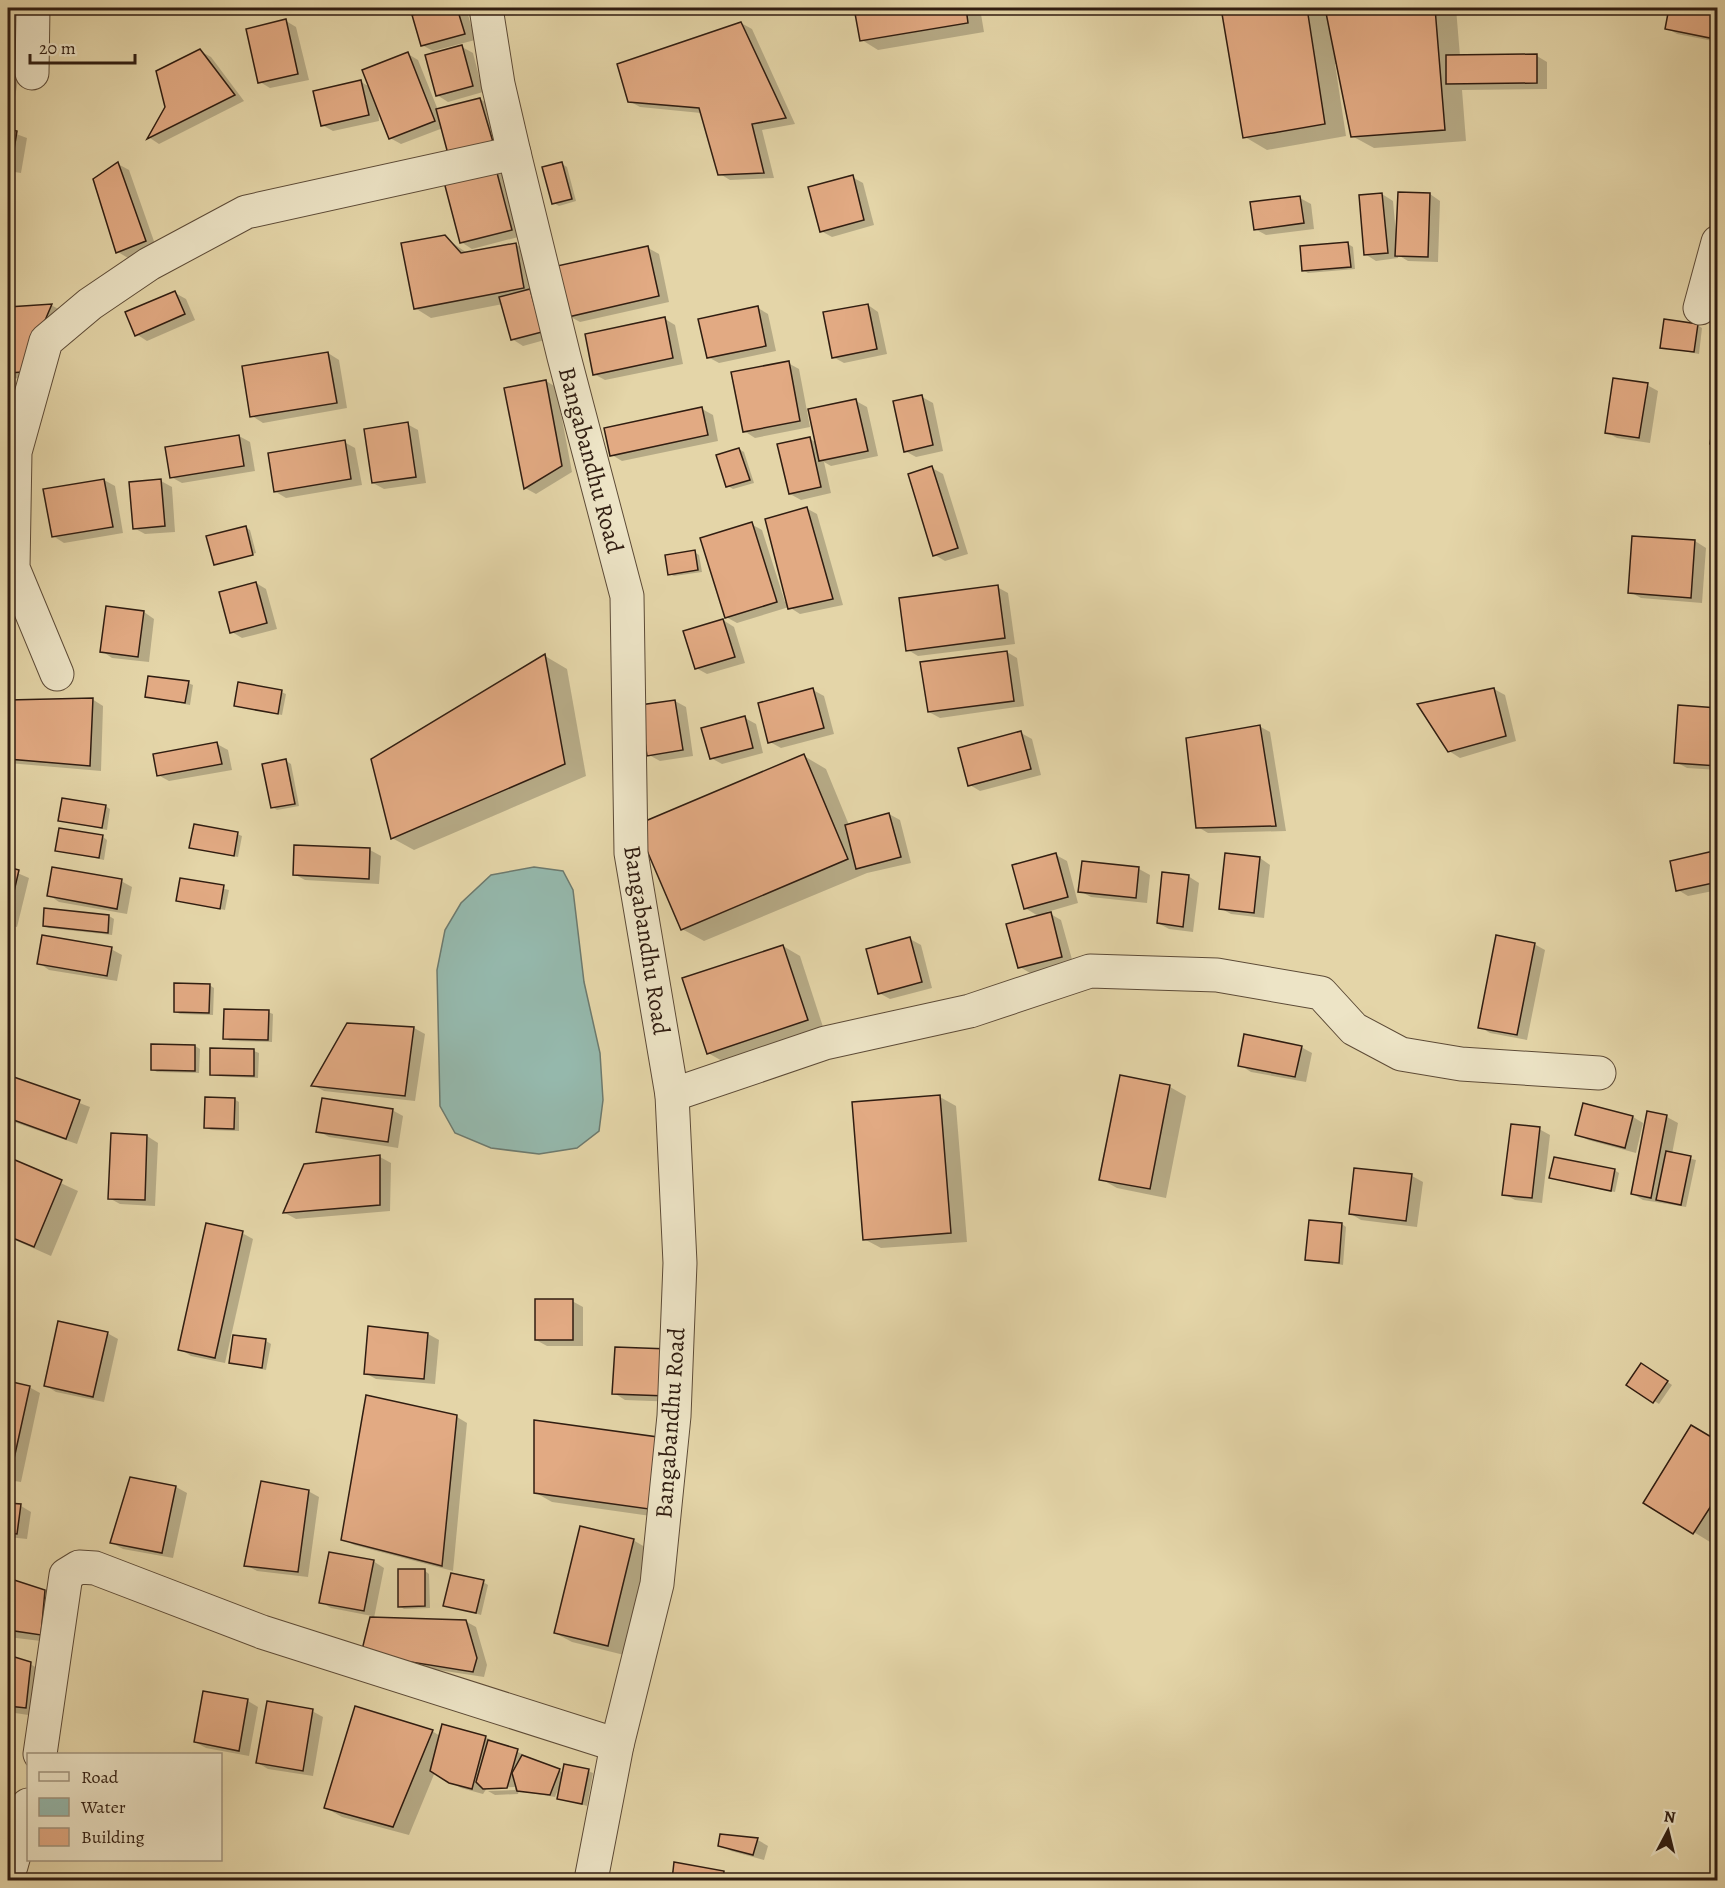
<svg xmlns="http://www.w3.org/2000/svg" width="1725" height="1888" viewBox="0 0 1725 1888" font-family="Alegreya,serif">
<rect width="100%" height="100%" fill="#e4d5a8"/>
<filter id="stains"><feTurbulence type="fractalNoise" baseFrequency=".00333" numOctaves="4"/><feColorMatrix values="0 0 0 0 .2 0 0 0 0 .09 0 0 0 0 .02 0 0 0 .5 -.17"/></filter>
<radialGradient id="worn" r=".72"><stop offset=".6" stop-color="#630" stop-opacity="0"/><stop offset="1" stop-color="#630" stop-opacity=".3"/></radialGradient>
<polygon fill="#95b8ac" stroke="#6d7a6e" stroke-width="1.5" points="534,867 563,871 573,890 584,982 600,1053 603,1100 599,1131 577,1148 539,1154 491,1148 455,1133 440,1106 437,970 445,930 461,903 491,875"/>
<g fill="#0003">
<polygon points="8,8 15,8 12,46 8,45"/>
<polygon points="445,8 461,8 467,11 475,40 433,51 422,45 414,16"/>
<polygon points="856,8 980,8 984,32 878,50 862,40"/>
<polygon points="1098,8 1136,8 1107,13"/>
<polygon points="1223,8 1456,8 1460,56 1537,56 1547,62 1547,89 1462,90 1466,141 1374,148 1352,136 1338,64 1335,64 1346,136 1267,150 1245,137"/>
<polygon points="1457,8 1557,8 1557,13 1468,14"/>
<polygon points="1671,8 1718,8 1718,42 1677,34 1667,28"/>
<polygon points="286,21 296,27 309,80 270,88 260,82"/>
<polygon points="741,23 752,29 795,124 762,130 774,178 730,180 720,174 701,113 640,107 629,101"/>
<polygon points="462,47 473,53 483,92 448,102 437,95"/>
<polygon points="200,51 211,57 244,101 159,144 150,138"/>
<polygon points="408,54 418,60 438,110 480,99 491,106 503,148 443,128 401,144 390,138 378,106 379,121 333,131 322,125 361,82 370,87"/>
<polygon points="8,63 20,69 15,97 8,96"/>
<polygon points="8,131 27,138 21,173 8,171"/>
<polygon points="118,164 129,170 156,247 128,258 118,252"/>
<polygon points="562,164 567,167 576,201 559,206 554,203"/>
<polygon points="495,171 506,177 522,236 472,249 461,242"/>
<polygon points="852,177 863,183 874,225 832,237 821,231"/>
<polygon points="1382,194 1393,201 1396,234 1430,194 1440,201 1438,262 1408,261 1398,255 1398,258 1376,261 1365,254"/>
<polygon points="1300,198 1311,204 1314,229 1266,235 1255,229"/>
<polygon points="444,237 467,253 515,244 532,254 552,338 523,346 512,339 503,304 431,318 415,308"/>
<polygon points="1348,244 1353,247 1355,269 1308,273 1303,270"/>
<polygon points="648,248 659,254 669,302 580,322 569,316"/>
<polygon points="175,293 186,299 195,320 147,341 136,334"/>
<polygon points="51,305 62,311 34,377 8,379 8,308"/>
<polygon points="868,305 878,312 887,354 844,363 833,357"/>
<polygon points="758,308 768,314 776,351 719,363 708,357"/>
<polygon points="665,319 675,325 683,364 605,380 594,374"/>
<polygon points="1697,325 1702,328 1699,354 1662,347"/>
<polygon points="328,353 339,360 347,408 263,423 252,416"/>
<polygon points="788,363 799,369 807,411 856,401 867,407 878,456 831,466 824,462 831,493 801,500 790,494 810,439 817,443 810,411 807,411 810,427 755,438 744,431"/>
<polygon points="546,381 556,387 572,472 536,494 525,488"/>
<polygon points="1647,385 1658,391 1650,443 1617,438 1606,432"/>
<polygon points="922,397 933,403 943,451 916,457 905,451"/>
<polygon points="702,409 713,415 718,441 622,461 612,455"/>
<polygon points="407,424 418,430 426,483 384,489 373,483"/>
<polygon points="239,436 250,442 255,471 182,483 171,477"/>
<polygon points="344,442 355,448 362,485 286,498 276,492"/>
<polygon points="739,449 744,452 754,483 733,489 728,486"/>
<polygon points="932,468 943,474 968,554 945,561 935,555"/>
<polygon points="104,480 115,486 123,533 64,543 53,536"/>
<polygon points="161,481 172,487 175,532 145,534 134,528"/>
<polygon points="806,508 817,514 843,605 800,614 789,607 737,623 726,617 751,524 762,530 785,602 788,602"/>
<polygon points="245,527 250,530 256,553 215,564"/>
<polygon points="1695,541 1706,548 1702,603 1641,598 1630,592"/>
<polygon points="694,552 699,555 702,572 674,576 669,574"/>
<polygon points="256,583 266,589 277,629 242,638 232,632"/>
<polygon points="997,587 1008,593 1015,644 918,656 908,650"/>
<polygon points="144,612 154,619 149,662 112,658 102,651"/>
<polygon points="723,620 734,627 745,663 707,674 696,668"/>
<polygon points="1007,652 1017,658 1024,706 940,718 929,712"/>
<polygon points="545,656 567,669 586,776 414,850 392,838"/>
<polygon points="188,683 193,685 190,705 147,697"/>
<polygon points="1494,689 1505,695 1516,741 1460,758 1449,751"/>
<polygon points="813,690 824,696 834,734 781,748 770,742"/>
<polygon points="281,692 286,694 282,715 235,705"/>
<polygon points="92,699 103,706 101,771 8,763 8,702"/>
<polygon points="675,701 686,707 693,756 660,761 649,755"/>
<polygon points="1718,709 1718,770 1687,768 1676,762"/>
<polygon points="745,718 756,724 763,753 722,764 711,758"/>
<polygon points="1259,726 1270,732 1286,831 1208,833 1198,827"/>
<polygon points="1021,733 1032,739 1041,775 980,791 970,785"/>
<polygon points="217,744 228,750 232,770 169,781 158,775"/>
<polygon points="804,756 826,769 849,825 889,814 900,820 911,863 867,873 704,941 682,929"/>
<polygon points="286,761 291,764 299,806 277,810 272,807"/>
<polygon points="105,806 110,809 107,830 59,820"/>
<polygon points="237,834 242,836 238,857 191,848"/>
<polygon points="103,837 107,840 104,860 57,850"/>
<polygon points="296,846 370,850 381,856 379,884 305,880 294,874"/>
<polygon points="1718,852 1718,890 1688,896 1678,890"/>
<polygon points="1056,855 1067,861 1078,903 1047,912 1061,920 1073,963 1030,973 1020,967 1040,917 1025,908"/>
<polygon points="1260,858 1270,865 1264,918 1231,914 1220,908"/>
<polygon points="1083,862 1139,869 1150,875 1147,903 1091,897 1080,891"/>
<polygon points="8,869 29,878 17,927 8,925"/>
<polygon points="1188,876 1199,883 1193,932 1169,929 1158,923"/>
<polygon points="182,879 229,890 225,910 178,900"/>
<polygon points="121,881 132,887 127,914 59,902 49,895"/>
<polygon points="46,910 109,916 114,919 112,935 49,928 44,926"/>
<polygon points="910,939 921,945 932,988 890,999 879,993"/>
<polygon points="1534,944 1545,950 1527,1040 1490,1033 1480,1027"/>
<polygon points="783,946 800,956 824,1030 724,1062 708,1053"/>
<polygon points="111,949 122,955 117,981 49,970 39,963"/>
<polygon points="209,985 214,988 213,1015 180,1014 176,1012"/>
<polygon points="268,1012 273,1014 272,1042 230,1041 225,1038"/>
<polygon points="348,1024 414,1028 425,1034 415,1101 324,1091 313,1085"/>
<polygon points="195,1046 200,1049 199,1073 157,1072 152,1069"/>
<polygon points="1301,1047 1312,1053 1306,1082 1251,1072 1240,1065"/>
<polygon points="254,1051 259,1053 258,1078 216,1076 211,1074"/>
<polygon points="8,1076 90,1107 77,1144 8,1120"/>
<polygon points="1121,1077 1170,1087 1186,1096 1166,1198 1117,1188 1101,1179"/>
<polygon points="940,1097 956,1106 967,1242 881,1248 864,1239"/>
<polygon points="234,1099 239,1102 239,1131 211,1130 206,1127"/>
<polygon points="392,1110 403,1116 398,1148 329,1137 318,1131"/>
<polygon points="1648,1113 1667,1117 1678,1123 1672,1154 1696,1160 1686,1207 1643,1200 1633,1194"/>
<polygon points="1633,1117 1643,1123 1636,1153 1588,1140 1577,1134"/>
<polygon points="1539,1129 1550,1135 1542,1203 1515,1200 1504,1194"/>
<polygon points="147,1136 158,1143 155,1206 120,1204 109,1198"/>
<polygon points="380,1157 391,1163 390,1211 296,1219 285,1213 305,1165"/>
<polygon points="8,1159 78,1191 51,1256 8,1237"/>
<polygon points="1355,1170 1412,1176 1423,1182 1417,1227 1361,1220 1351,1214"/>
<polygon points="1614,1170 1619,1173 1615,1192 1551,1178"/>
<polygon points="1342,1224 1346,1227 1343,1265 1307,1259"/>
<polygon points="242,1233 253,1239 225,1363 191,1356 180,1349"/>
<polygon points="572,1301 583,1307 583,1346 547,1346 536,1340"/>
<polygon points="107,1333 118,1339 104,1402 56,1392 45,1385"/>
<polygon points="428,1334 439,1340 435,1384 376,1379 365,1373"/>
<polygon points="266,1341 271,1344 266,1370 231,1363"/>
<polygon points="616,1348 678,1402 625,1400 614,1393"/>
<polygon points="1646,1367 1672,1385 1659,1404 1628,1384"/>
<polygon points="8,1382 29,1387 40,1393 21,1482 8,1480"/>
<polygon points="457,1417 467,1423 453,1571 354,1545 343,1539"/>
<polygon points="536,1422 672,1519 552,1502 536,1493"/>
<polygon points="1718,1442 1718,1530 1710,1542 1645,1502"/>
<polygon points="131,1479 176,1487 187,1493 173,1558 123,1549 112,1543"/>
<polygon points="308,1491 319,1497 308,1577 257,1571 246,1565"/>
<polygon points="8,1504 21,1506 31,1512 27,1539 8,1537"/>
<polygon points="633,1540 650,1550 624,1655 572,1642 555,1633"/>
<polygon points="373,1561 384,1568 374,1618 465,1621 476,1627 487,1665 484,1677 373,1660 363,1654 372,1616 331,1608 321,1602"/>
<polygon points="425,1571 429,1574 430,1608 404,1609 399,1606"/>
<polygon points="8,1579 45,1591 61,1600 57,1643 8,1637"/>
<polygon points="483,1582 488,1585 481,1615 445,1605"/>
<polygon points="8,1657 30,1664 46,1673 42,1717 8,1712"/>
<polygon points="204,1693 248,1701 258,1707 249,1756 206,1748 195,1742"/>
<polygon points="312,1711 323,1717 313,1776 268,1769 258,1763"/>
<polygon points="432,1731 440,1736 485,1737 564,1773 588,1771 593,1773 587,1806 559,1798 559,1787 555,1797 519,1791 518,1794 495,1795 488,1791 515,1790 515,1787 487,1788 483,1794 461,1788 435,1772 409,1835 342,1817 326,1808"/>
<polygon points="8,1785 14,1788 8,1818"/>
<polygon points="721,1835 758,1840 768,1846 764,1860 731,1851 720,1845"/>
<polygon points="675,1864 723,1872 734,1880 673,1880"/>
</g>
<g fill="#e2aa83" stroke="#301d11" stroke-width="1.5">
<polygon points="439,8 457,8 465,34 421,46 412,15"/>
<polygon points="854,8 966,8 968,23 860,41"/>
<polygon points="1221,8 1307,8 1325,124 1243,138"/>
<polygon points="1325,8 1435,8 1445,130 1351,137"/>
<polygon points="1456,8 1546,8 1456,9"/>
<polygon points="1669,8 1717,8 1710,38 1665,29"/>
<polygon points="286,19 298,74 258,83 246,29"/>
<polygon points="741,22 786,118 752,124 764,173 718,175 699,108 628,102 617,64"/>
<polygon points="462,45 473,86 436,96 425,55"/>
<polygon points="200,49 235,95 147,139 165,107 156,71"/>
<polygon points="408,52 435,121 389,139 362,70"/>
<polygon points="1537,54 1537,83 1446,84 1446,55"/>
<polygon points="361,80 369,115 321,126 313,91"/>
<polygon points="480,98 493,142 448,154 436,109"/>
<polygon points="8,129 17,131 11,168 8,167"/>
<polygon points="118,162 146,241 116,253 93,179"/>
<polygon points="562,162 572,199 552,204 542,167"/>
<polygon points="496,169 512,230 460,243 444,182"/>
<polygon points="853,175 864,220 820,232 808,187"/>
<polygon points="1398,192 1430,193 1428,257 1395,256"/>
<polygon points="1382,193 1388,253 1364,255 1359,195"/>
<polygon points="1300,196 1304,223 1254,230 1250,202"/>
<polygon points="445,235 461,253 516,243 524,288 414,309 401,243"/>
<polygon points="1348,242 1351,267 1302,271 1300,246"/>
<polygon points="648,246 659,296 568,317 557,266"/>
<polygon points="530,289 542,332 511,340 499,297"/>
<polygon points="175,291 185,314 135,336 125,312"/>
<polygon points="52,304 23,372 8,373 8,307"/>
<polygon points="868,304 877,349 832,358 823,312"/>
<polygon points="758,306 766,346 707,358 698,319"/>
<polygon points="665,317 673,358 593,375 585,334"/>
<polygon points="1664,319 1698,324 1694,352 1660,348"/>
<polygon points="328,352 337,403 250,417 242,366"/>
<polygon points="789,361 800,421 743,432 731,372"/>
<polygon points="1613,378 1648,383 1639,438 1605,433"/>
<polygon points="546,380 562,466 524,489 504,388"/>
<polygon points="1718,391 1718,446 1710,444"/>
<polygon points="922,395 933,445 904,452 893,401"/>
<polygon points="856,399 868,451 819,461 808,409"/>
<polygon points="702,407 708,435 610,456 604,428"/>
<polygon points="408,422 416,477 372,483 364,429"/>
<polygon points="239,435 244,466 170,478 165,447"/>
<polygon points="810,437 821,487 789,494 777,444"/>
<polygon points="345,440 351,479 274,492 268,453"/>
<polygon points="739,448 750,480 726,487 716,455"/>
<polygon points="932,466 958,548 933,556 908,474"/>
<polygon points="104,479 113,527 52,537 43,489"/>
<polygon points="161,479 165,526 133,529 129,482"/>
<polygon points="807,507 833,599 788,609 765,519"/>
<polygon points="752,522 777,602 725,618 700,538"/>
<polygon points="246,526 253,555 214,565 206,536"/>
<polygon points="1632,536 1695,540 1691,598 1628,593"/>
<polygon points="695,550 698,570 668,575 665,555"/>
<polygon points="256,582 267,623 230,633 219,592"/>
<polygon points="998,585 1005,638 906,651 899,598"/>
<polygon points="106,606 144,611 138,657 100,652"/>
<polygon points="723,619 735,657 695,669 683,631"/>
<polygon points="1007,651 1014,701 928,712 920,662"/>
<polygon points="545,654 565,764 391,839 371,759"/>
<polygon points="148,676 189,681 185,703 145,697"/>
<polygon points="238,682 282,690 278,714 234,706"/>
<polygon points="813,688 824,728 768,743 758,703"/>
<polygon points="1494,688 1506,736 1448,752 1417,704"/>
<polygon points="93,698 90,766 8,759 8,700"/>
<polygon points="675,700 683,750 647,756 640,705"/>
<polygon points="1678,705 1718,708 1718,766 1674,763"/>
<polygon points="745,716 753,748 710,759 701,728"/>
<polygon points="1260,725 1276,826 1196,828 1186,738"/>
<polygon points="1021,731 1031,769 968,786 958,748"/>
<polygon points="217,742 222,764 157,776 153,754"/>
<polygon points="804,754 848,859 681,930 636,825"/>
<polygon points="286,759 295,804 271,808 262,764"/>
<polygon points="62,798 106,805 102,828 58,821"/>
<polygon points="889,813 901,857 856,869 845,825"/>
<polygon points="194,824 238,832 234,856 189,848"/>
<polygon points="59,828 103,835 99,858 55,851"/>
<polygon points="294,845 370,848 369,879 293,875"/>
<polygon points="1718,850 1718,882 1676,891 1670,861"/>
<polygon points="1056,853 1068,897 1024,909 1012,865"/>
<polygon points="1225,853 1260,857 1254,913 1219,909"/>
<polygon points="1082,861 1139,867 1136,898 1078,892"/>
<polygon points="8,867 19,870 8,917"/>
<polygon points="52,867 122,879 117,909 47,896"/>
<polygon points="1162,872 1189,875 1183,927 1157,923"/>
<polygon points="180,878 224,885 220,909 176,901"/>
<polygon points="44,908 109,915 108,933 43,926"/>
<polygon points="1051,912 1062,957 1018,968 1006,924"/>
<polygon points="42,935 112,947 107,976 37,964"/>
<polygon points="1496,935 1535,943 1517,1035 1478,1028"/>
<polygon points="910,937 922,982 878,994 866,949"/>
<polygon points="783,945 808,1020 707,1054 682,978"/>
<polygon points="174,983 210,984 209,1013 174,1012"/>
<polygon points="224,1009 269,1010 268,1040 223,1039"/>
<polygon points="347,1023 414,1027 405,1096 311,1086"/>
<polygon points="1244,1034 1302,1046 1295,1077 1238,1066"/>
<polygon points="151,1044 195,1045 195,1071 151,1070"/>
<polygon points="210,1048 254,1049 254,1076 210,1075"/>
<polygon points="8,1075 80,1100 66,1139 8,1118"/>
<polygon points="1120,1075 1170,1085 1150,1189 1099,1180"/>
<polygon points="940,1095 951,1233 863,1240 852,1102"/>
<polygon points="205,1097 235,1098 234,1129 204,1128"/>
<polygon points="322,1098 393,1109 388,1142 316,1132"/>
<polygon points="1583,1103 1633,1116 1625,1148 1575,1135"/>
<polygon points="1647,1111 1667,1115 1651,1198 1631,1194"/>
<polygon points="1511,1124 1540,1127 1532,1198 1502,1195"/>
<polygon points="111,1133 147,1135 145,1200 108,1199"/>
<polygon points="1666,1151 1691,1156 1681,1205 1656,1200"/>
<polygon points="380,1155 380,1205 283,1213 304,1164"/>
<polygon points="8,1157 62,1180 34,1247 8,1236"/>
<polygon points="1554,1157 1615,1169 1611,1191 1549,1178"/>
<polygon points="1354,1168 1412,1174 1406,1221 1349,1214"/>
<polygon points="1309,1220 1342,1223 1339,1263 1305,1260"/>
<polygon points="206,1223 243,1231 215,1358 178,1350"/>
<rect x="535" y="1299" width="38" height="41"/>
<polygon points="58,1321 108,1332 93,1397 44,1386"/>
<polygon points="368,1326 428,1333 424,1379 364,1374"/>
<polygon points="233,1335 266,1339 262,1368 229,1363"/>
<polygon points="615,1347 669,1349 667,1396 612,1394"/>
<polygon points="1641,1363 1668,1381 1653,1403 1626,1385"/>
<polygon points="8,1381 30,1386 10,1477 8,1477"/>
<polygon points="366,1395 457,1415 442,1566 341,1540"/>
<polygon points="534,1420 665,1438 656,1510 534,1493"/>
<polygon points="1691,1425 1718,1441 1718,1495 1693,1534 1643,1503"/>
<polygon points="130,1477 176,1486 162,1553 110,1543"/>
<polygon points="261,1481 309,1490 298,1572 244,1566"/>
<polygon points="8,1503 21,1504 17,1534 8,1533"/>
<polygon points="580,1526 634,1539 608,1646 554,1633"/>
<polygon points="329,1552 374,1560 364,1611 319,1603"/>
<polygon points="398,1569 425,1569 425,1606 398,1607"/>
<polygon points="451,1573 484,1580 476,1613 443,1606"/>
<polygon points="8,1578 45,1590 41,1635 8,1630"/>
<polygon points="370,1617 466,1620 477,1658 473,1672 361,1654"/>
<polygon points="8,1655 31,1662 26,1708 8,1706"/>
<polygon points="203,1691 248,1699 239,1751 194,1742"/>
<polygon points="267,1701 313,1709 303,1771 256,1763"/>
<polygon points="355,1706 433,1730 393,1827 324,1808"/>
<polygon points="442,1724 486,1736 472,1789 449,1783 430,1771"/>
<polygon points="488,1740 518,1749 507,1788 483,1789 476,1782"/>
<polygon points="522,1755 560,1769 550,1795 517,1791 512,1773"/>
<polygon points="564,1764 589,1769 582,1804 557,1799"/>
<polygon points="720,1834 758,1838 753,1855 718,1846"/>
<polygon points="674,1862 724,1871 723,1880 672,1880"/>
<polygon points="1718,1872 1718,1880 1690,1880 1690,1878"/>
</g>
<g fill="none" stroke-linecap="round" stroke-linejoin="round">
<g stroke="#5d4b37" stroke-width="35">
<g id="minor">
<polyline points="486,8 498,84 514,153 564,357 627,596 631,853 672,1095 680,1263 674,1416 657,1584 617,1745 591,1880"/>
<polyline points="32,73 33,8"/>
<polyline points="1700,308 1718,242"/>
<polyline points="57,674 13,568 15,452 46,341 90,304 149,264 246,212 514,153"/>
<polyline points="672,1095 825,1043 970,1011 1090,971 1217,975 1321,993 1354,1029 1401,1054 1461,1064 1599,1073"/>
<polyline points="40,1754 66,1575 79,1567 95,1568 262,1632 617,1745"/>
<polyline points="8,1868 11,1866 28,1805"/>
</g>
</g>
<use href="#minor" stroke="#ede4c6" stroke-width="33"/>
</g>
<g text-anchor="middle" stroke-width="4.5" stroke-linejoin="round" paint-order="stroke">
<g font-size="24" fill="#301d11" stroke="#ede4c6">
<text transform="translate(591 460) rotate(75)" y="8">Bangabandhu Road</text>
<text transform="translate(647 940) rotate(81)" y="8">Bangabandhu Road</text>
<text transform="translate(670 1423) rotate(-86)" y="8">Bangabandhu Road</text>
</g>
</g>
<rect width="1725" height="1888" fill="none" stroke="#e4d5a8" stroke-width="30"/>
<rect x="9" y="9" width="1707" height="1870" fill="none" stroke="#301d11" stroke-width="3"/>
<rect x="15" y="15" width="1695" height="1858" fill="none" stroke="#301d11" stroke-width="1.5"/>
<rect x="27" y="1753" width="195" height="108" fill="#ede4c6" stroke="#a1947e" stroke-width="1.5"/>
<rect x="39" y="1772" width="30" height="9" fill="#ede4c6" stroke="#a1947e" stroke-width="1.5"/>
<text x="81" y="1783" font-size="18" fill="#301d11">Road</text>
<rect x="39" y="1798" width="30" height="18" fill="#95b8ac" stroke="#a1947e" stroke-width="1.5"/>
<text x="81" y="1813" font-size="18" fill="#301d11">Water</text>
<rect x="39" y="1828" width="30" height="18" fill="#e2aa83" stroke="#a1947e" stroke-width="1.5"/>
<text x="81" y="1843" font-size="18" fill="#301d11">Building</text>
<g transform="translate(1668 1831) rotate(7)" stroke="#ede4c6" stroke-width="4.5" paint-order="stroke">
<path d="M0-4.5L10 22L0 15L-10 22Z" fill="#301d11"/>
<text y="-9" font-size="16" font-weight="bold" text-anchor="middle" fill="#301d11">N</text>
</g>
<path d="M30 54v9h105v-9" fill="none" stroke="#301d11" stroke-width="3"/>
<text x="39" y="54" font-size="18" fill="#301d11" stroke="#ede4c6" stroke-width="4.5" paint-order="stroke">20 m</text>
<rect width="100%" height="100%" filter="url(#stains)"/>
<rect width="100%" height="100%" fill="url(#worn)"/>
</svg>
